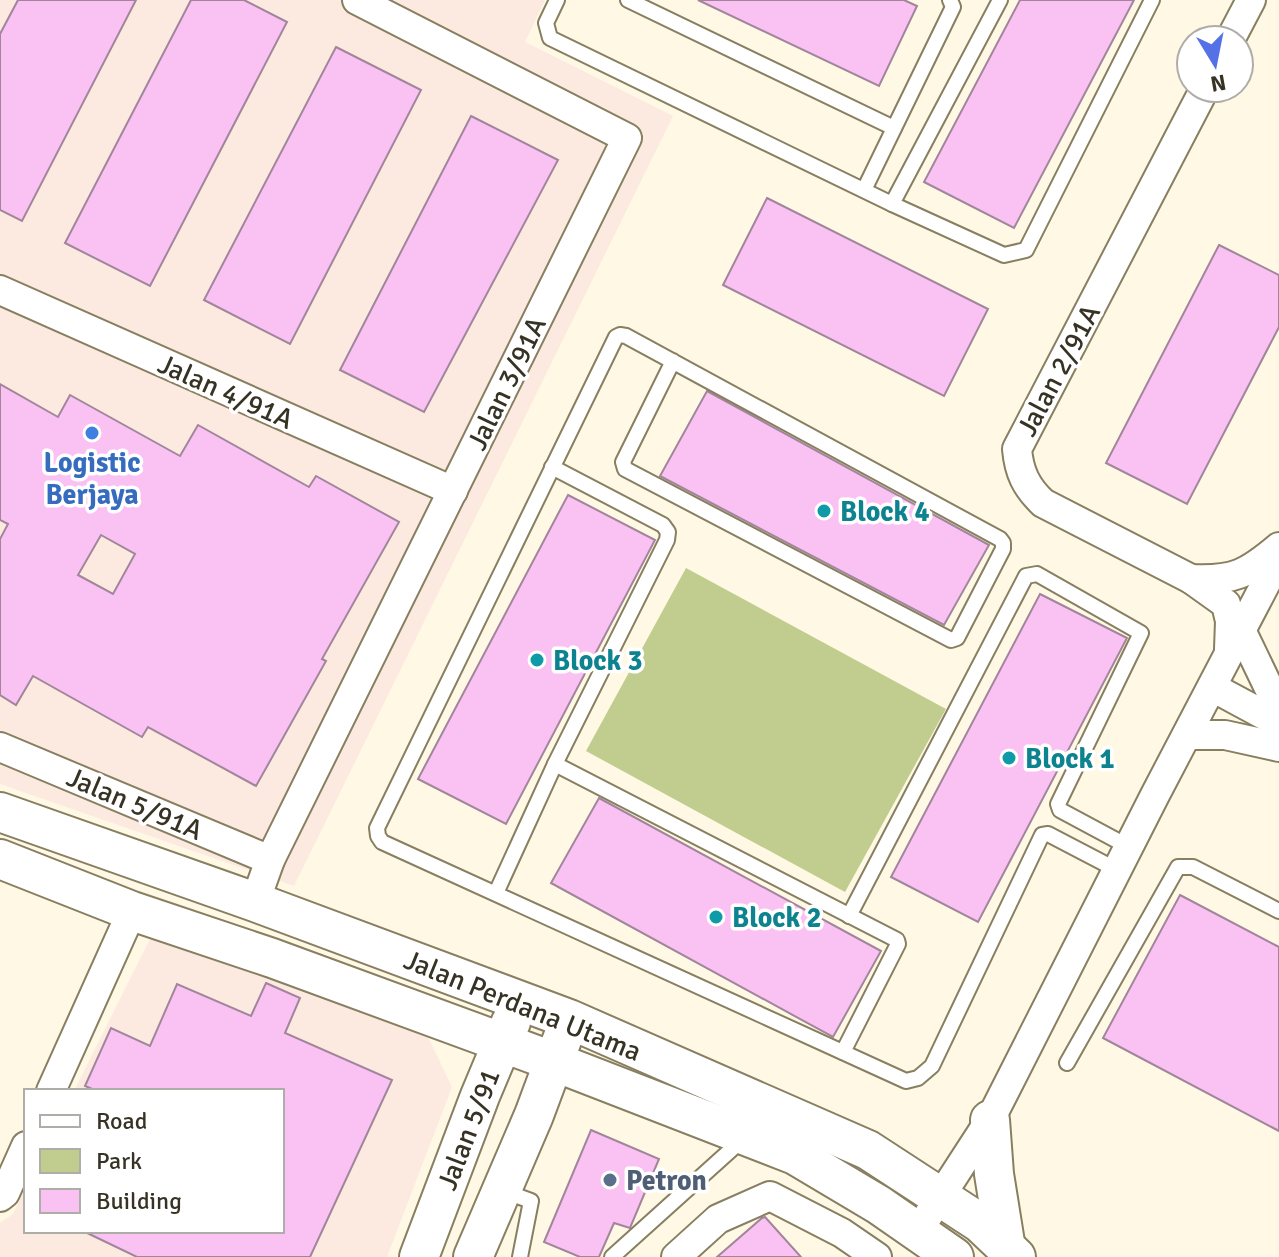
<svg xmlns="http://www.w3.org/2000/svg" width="1279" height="1257" viewBox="0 0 1279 1257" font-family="Signika,sans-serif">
<rect width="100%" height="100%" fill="#fef8e4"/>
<g fill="#fceae0">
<polygon points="0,0 545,0 525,42 673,116 294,886 0,784"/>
<polygon points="153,933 428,1037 452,1087 387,1257 0,1257 0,1223 13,1214 26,1187 26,1231 282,1231 282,1091 74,1091"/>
</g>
<polygon fill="#c1cd8e" points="686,568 946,709 845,892 586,751"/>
<g fill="#fac2f2" stroke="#a0859b" stroke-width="2" fill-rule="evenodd">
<polygon points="18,0 136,0 22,221 0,210 0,34"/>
<polygon points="191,0 244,0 287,22 150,286 65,243"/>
<polygon points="698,0 904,0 917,6 879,86"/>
<polygon points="1020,0 1134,0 1014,228 924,182"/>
<polygon points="336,47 421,90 290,344 204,300"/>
<polygon points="471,116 558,160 424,412 340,370"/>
<polygon points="767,198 988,309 944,396 723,285"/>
<polygon points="1219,245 1279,275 1279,327 1187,504 1106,463"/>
<path d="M0 384 58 417 70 395 180 456 198 425 309 487 316 476 399 522 322 659 326 661 256 786 148 727 142 737 33 676 16 705 0 695V539L8 524 0 520ZM101 535 135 554 113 594 78 575Z"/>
<polygon points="707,391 989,545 944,625 660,476"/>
<polygon points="568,495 655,540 506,824 418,779"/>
<polygon points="1040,594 1127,638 978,922 891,877"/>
<polygon points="599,798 881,951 833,1037 551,883"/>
<polygon points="1180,895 1279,947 1279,1131 1103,1038"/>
<polygon points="266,983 300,998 285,1033 392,1080 310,1257 137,1257 83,1231 282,1231 282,1091 97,1091 85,1086 111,1028 150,1046 177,984 251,1016"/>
<polygon points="591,1130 659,1159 630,1228 614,1223 599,1257 580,1257 544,1242"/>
<polygon points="765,1217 801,1257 717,1257 762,1218"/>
</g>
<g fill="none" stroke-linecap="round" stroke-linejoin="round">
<g stroke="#877f60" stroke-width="18">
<g id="lane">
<polyline points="557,0 546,23 550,38 892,204"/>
<polyline points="628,0 894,128"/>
<polyline points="1000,0 892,204 1004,255 1026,250 1152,0"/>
<polyline points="864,190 953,7 950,0"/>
<polyline points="673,361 623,462 625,469 951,640 957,638 1003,549 1003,543 1000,539 626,336 620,335 616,337 377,828 378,836 382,842 906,1081 918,1078 932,1066 1042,835 1048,834 1117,870"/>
<polyline points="555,764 897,940 898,944 843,1052"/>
<polyline points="496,893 555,764 667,540 668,532 663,525 552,467"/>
<polyline points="849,916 1026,576 1037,574 1141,633 1058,804 1060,810 1129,847"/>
<polyline points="1067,1063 1178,867 1193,867 1279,911"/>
<polyline points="501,1190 531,1201 520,1257"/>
<polyline points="612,1257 743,1139"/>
</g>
</g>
<g stroke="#877f60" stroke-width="32">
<g id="street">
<polyline points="1230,40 1251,0"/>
<path d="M1205 88 1017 449C1019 472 1026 487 1043 503L1191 579 1226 604 1230 621 1229 649"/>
<polyline points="0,290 453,491"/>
<path d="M1191 579C1234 581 1247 574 1279 547"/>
<polyline points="1242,632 1279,709"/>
<polyline points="1212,687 1279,723"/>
<polyline points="1187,735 1225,735 1279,747"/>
<polyline points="0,747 270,860"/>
<polyline points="255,902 270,860 627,138 357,0"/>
<polyline points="51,1091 132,911"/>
<polyline points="0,1197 5,1193 26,1146"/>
<polyline points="918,1231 990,1120 1155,795 1279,558"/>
<polyline points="676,1257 718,1219 770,1196 842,1233 877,1257"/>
</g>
</g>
<g stroke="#877f60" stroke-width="42">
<g id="secondary">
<polyline points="0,812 255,902 569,1019 868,1150 980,1223 1016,1257"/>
<polyline points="0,859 132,911 272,958 555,1062 795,1155 879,1205 954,1257"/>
<polyline points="990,1120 994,1174 1006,1249"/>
<polyline points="419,1257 480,1096 511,1022"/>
<polyline points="473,1257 534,1115 563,1037"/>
</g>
</g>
<use href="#lane" stroke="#fff" stroke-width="14"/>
<use href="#street" stroke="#fff" stroke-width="28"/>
<use href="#secondary" stroke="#fff" stroke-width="38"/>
</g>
<circle fill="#3f7fe0" stroke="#fff" stroke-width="3" cx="92" cy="433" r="8"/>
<g fill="#0f9aa8" stroke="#fff" stroke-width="3">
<circle cx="824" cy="511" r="8"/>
<circle cx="537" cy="660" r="8"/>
<circle cx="1009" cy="758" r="8"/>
<circle cx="716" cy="917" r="8"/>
</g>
<circle fill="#5c6f8a" stroke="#fff" stroke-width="3" cx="610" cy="1180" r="8"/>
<g text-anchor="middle" stroke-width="7" stroke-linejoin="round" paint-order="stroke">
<g font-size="28" fill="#363325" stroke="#fff">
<text transform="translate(1058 370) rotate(-62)" y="10">Jalan 2/91A</text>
<text transform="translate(506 383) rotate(-64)" y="10">Jalan 3/91A</text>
<text transform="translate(226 391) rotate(24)" y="10">Jalan 4/91A</text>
<text transform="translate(135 803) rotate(23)" y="10">Jalan 5/91A</text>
<text transform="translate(523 1005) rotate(22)" y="10">Jalan Perdana Utama</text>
<text transform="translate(468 1129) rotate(-69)" y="10">Jalan 5/91</text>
</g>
<g font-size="28" font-weight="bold" fill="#366cbe" stroke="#fff">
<text x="92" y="472">Logistic<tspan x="92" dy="32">Berjaya</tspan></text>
</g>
<g font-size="28" font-weight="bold" fill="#0d838f" stroke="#fff" text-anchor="start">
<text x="840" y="521">Block 4</text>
<text x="553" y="670">Block 3</text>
<text x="1025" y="768">Block 1</text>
<text x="732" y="927">Block 2</text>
</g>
<g font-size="28" font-weight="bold" fill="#4e5e75" stroke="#fff" text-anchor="start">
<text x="626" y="1190">Petron</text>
</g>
</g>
<rect x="24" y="1089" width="260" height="144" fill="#ffffff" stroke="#afada8" stroke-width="2"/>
<rect x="40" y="1115" width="40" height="12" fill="#ffffff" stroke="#afada8" stroke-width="2"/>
<text x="96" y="1129" font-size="24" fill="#363325">Road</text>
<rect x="40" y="1149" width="40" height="24" fill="#c1cd8e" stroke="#afada8" stroke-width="2"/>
<text x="96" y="1169" font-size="24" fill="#363325">Park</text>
<rect x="40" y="1189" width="40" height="24" fill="#fac2f2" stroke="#afada8" stroke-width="2"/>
<text x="96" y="1209" font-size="24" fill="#363325">Building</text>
<g transform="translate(1215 64) rotate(170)"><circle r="38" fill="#ffffff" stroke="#afada8" stroke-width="2"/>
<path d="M0-6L14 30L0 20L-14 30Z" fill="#5471e6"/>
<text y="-12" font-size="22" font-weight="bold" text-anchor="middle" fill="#363325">N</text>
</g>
</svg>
